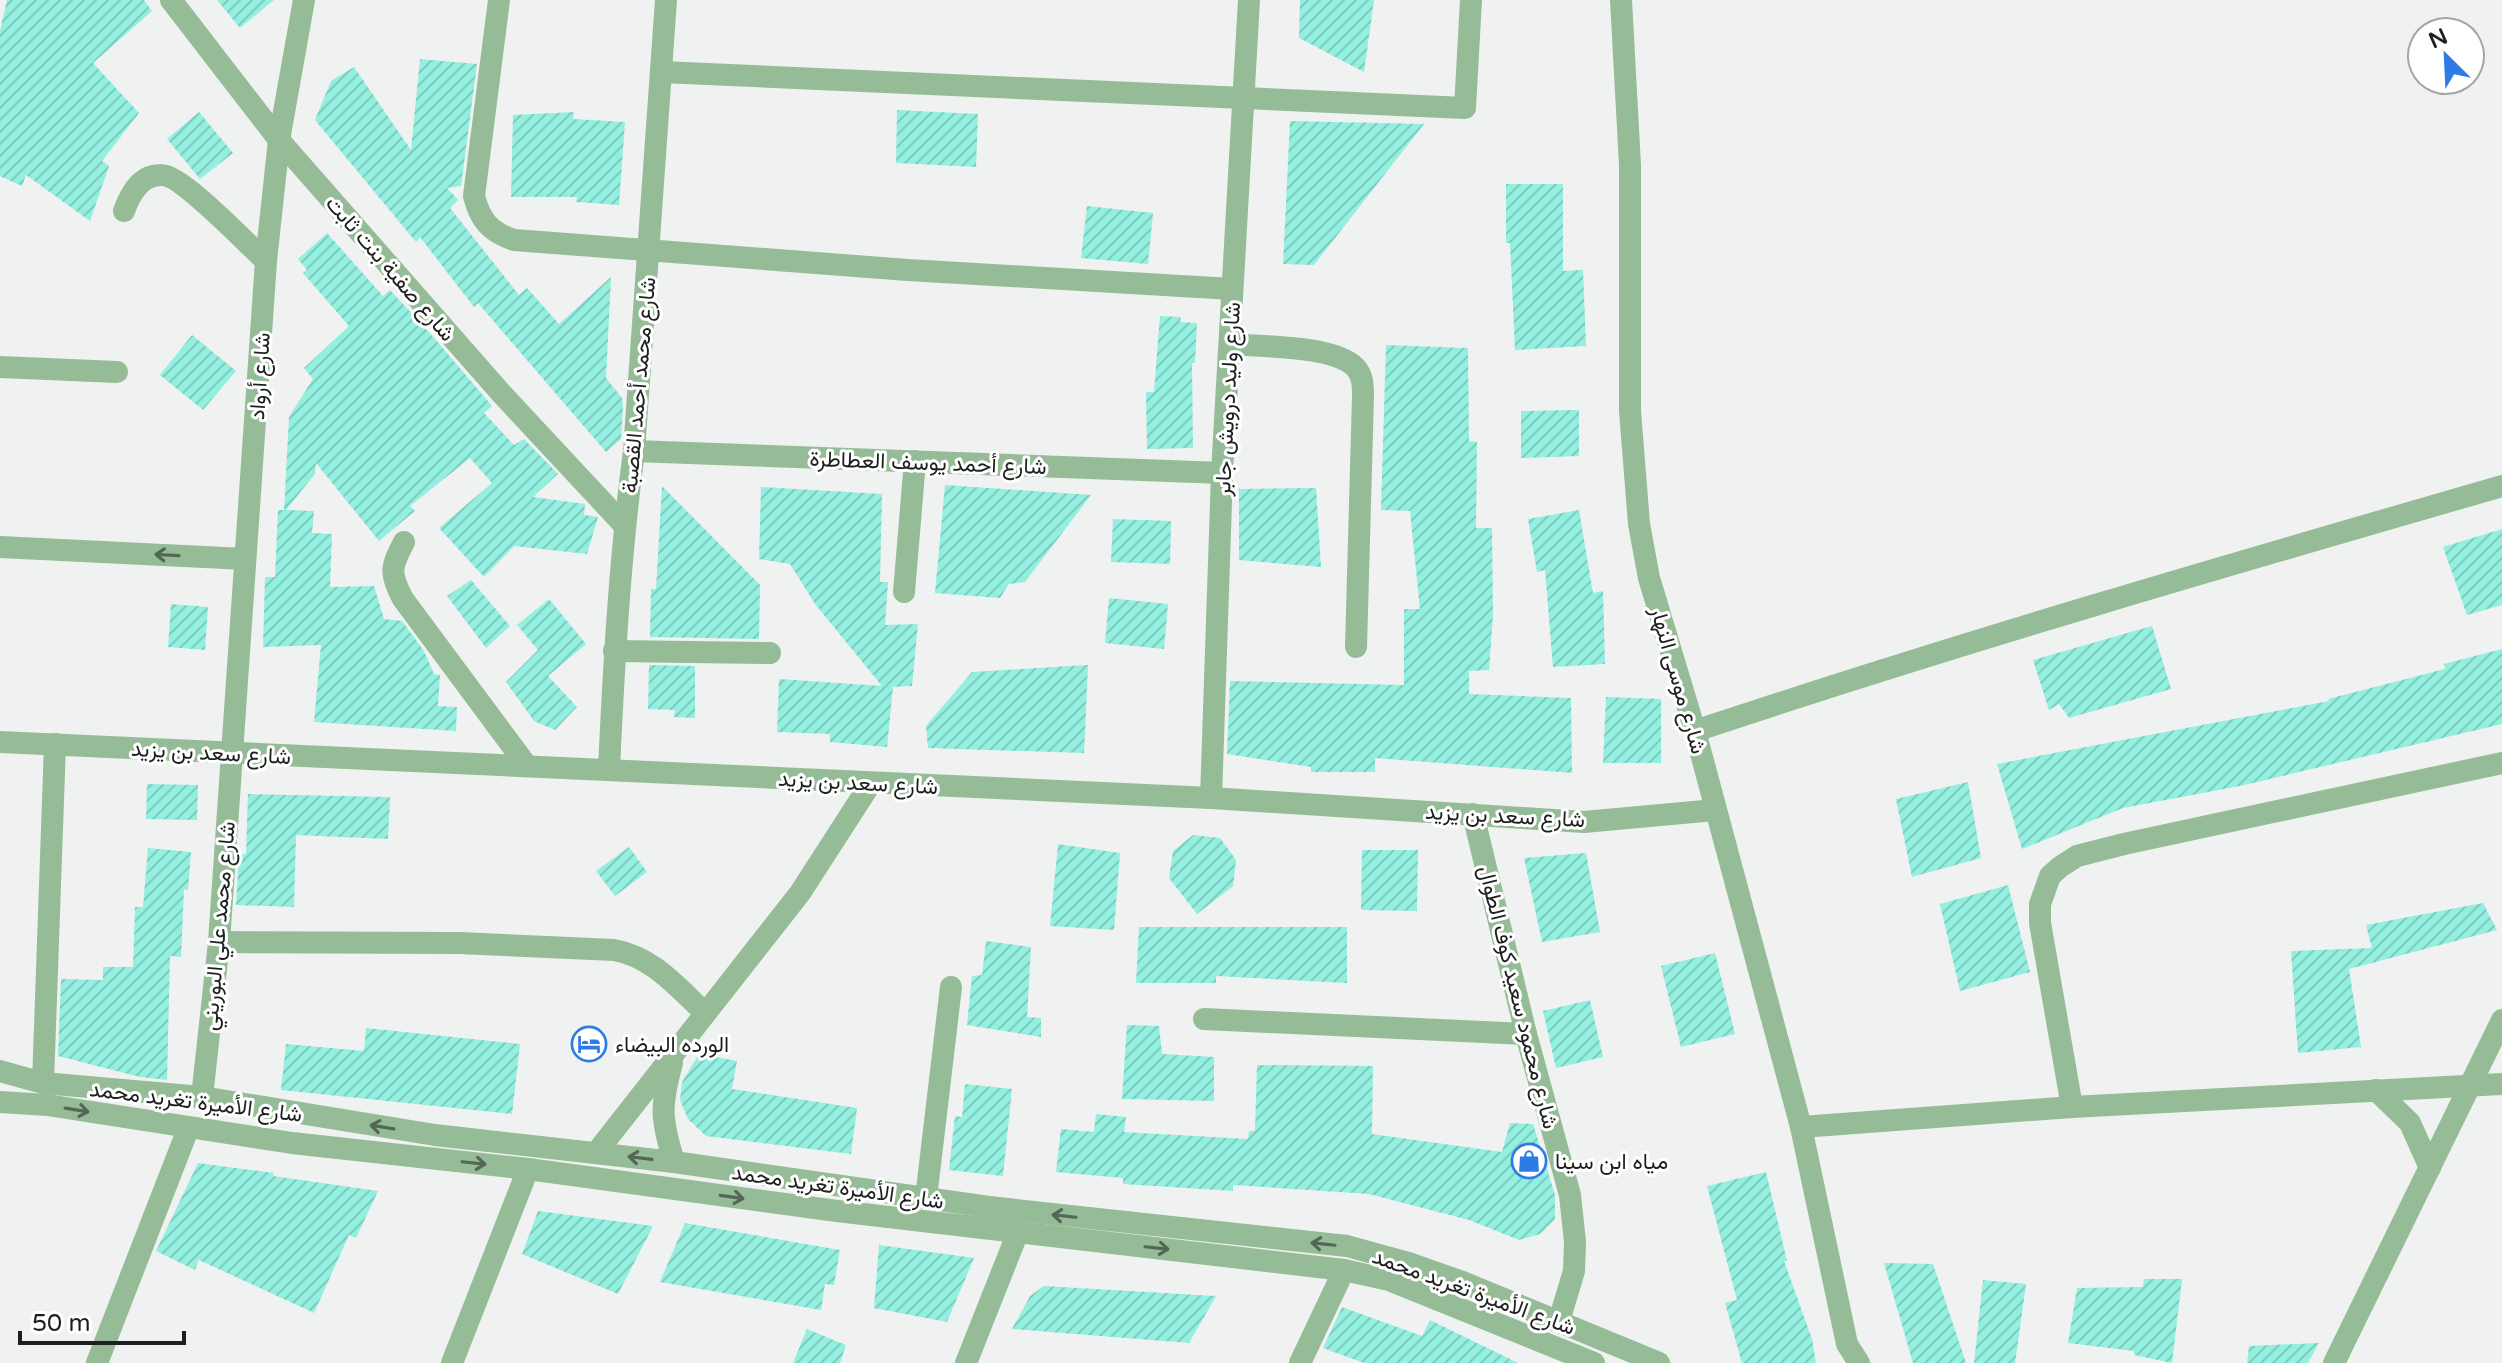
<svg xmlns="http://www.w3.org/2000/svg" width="2502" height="1363" viewBox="0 0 2502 1363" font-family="'Varela Round',Vazirmatn,sans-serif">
<defs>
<pattern id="building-hatch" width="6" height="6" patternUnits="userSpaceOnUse" patternTransform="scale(2)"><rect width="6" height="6" fill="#93efe0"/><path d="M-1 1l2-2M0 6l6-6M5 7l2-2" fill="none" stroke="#7eccc0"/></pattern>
</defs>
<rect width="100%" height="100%" fill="#eff2f0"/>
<g fill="url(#building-hatch)">
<polygon points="7,0 144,0 152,11 93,63 139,113 102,161 109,166 90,221 26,175 22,186 0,176 0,31"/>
<polygon points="217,0 274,0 240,28"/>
<polygon points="1300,0 1374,0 1364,72 1299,38"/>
<polygon points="420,59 477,64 461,186 447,188 458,200 450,208 519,295 527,288 559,324 611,277 606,378 622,398 623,408 621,439 606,452 478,303 474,307 420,237 416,242 315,120 331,81 354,67 411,150"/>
<polygon points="897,110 978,114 976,167 896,163"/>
<polygon points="199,112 233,153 200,179 167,139"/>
<polygon points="574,112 573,119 625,122 619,205 576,202 577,197 511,197 513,115"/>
<polygon points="1290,121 1424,124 1314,265 1283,264"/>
<polygon points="1506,184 1563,184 1563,271 1583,270 1586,346 1515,350 1510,243 1506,243"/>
<polygon points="1087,206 1153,213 1148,264 1081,258"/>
<polygon points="327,233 383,296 390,290 436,340 492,406 484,413 514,445 524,439 558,474 533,497 585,504 584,515 598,517 587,554 514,546 484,577 439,528 492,483 470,458 410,506 415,511 379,541 316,463 315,474 286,510 314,511 312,533 332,534 330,587 374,586 384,619 402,621 424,651 434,674 440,675 438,706 457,707 456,731 314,722 321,645 263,647 265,577 275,577 278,510 284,510 289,417 313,379 304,368 349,326 303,273 307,270 298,259"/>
<polygon points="1160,316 1181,317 1180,322 1197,323 1195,363 1192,363 1193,448 1147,449 1146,392 1154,392"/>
<polygon points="192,335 236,371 203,410 160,375"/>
<polygon points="1386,345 1468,348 1469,441 1477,442 1476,528 1492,528 1493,615 1489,670 1469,671 1469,694 1571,698 1572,773 1375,758 1375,772 1311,772 1311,767 1227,754 1230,681 1404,685 1404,609 1420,609 1410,511 1381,510"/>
<polygon points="1579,410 1579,456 1521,458 1521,411"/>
<polygon points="945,485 1091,495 1025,582 1009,584 1000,598 935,593"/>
<polygon points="662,486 760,585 759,639 650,637 651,589 656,589"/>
<polygon points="761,487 882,494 880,582 888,582 885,625 918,624 912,686 893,687 887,747 830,742 830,734 777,732 779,679 882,686 815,604 790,564 759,559"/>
<polygon points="1316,488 1321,567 1239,560 1239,489"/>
<polygon points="1579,510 1593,593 1603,591 1605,664 1553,667 1545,570 1537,572 1528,519"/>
<polygon points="1113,519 1171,521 1170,564 1111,562"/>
<polygon points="2502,529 2502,605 2467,615 2443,547"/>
<polygon points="471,580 510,626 486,648 447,596"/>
<polygon points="1109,598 1168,604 1164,649 1105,643"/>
<polygon points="549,599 586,644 548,676 577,707 555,730 534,721 506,682 538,650 517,625"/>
<polygon points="171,604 208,607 205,650 168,647"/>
<polygon points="2152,626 2171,689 2069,718 2059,704 2049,710 2033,660"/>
<polygon points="2502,649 2502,724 2240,786 2123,808 2022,849 1997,764 2329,701 2328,699 2445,669 2444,664"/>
<polygon points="649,665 695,666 695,718 674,717 675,710 648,709"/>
<polygon points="1088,665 1084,753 928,748 926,726 972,672"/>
<polygon points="1606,697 1661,699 1661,763 1603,763"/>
<polygon points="1968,782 1981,858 1912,877 1896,799"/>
<polygon points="147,784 198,785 197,820 146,819"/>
<polygon points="248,794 390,797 388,839 296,835 294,907 236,905 239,854 246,854"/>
<polygon points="1193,835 1220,838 1236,860 1233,886 1197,914 1169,878 1173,851"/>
<polygon points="1058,844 1120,853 1114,930 1050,926"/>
<polygon points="629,847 647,872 615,896 596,871"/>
<polygon points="148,848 191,852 188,890 184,889 181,957 170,956 167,1080 140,1077 58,1056 61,979 103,980 103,967 133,967 135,907 143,907"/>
<polygon points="1362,850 1418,850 1417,911 1361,910"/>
<polygon points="1586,853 1600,932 1542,942 1524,858"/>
<polygon points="2008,885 2030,972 1960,991 1940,904"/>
<polygon points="2483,903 2497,930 2349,969 2361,1047 2298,1053 2291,951 2372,948 2366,925"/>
<polygon points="1139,927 1347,927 1347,983 1216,976 1216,983 1136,983"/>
<polygon points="986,941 1031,947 1027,1017 1041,1018 1041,1037 967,1025 972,976 982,975"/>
<polygon points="1715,953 1735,1034 1681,1047 1661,966"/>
<polygon points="1590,1000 1603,1057 1556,1068 1543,1011"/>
<polygon points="1127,1025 1159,1026 1162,1054 1214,1057 1214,1101 1122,1099"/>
<polygon points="366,1028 520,1044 512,1114 281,1090 286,1044 364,1051"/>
<polygon points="699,1054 737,1061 732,1089 857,1108 851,1154 706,1136 688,1119 680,1100 682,1082"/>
<polygon points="1257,1065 1373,1066 1372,1134 1502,1152 1510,1123 1533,1124 1555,1195 1555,1219 1540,1234 1519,1240 1469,1220 1369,1194 1233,1185 1233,1191 1123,1184 1123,1178 1056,1172 1061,1129 1094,1132 1096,1114 1126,1117 1124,1132 1248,1139 1249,1131 1255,1131"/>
<polygon points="965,1084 1012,1089 1003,1176 949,1170 955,1116 962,1117"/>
<polygon points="198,1163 274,1173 273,1176 378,1191 356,1238 349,1235 314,1313 199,1260 195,1270 156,1251"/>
<polygon points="1766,1172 1787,1261 1784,1261 1812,1339 1816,1363 1742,1363 1725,1303 1737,1300 1707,1186"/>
<polygon points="538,1211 653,1226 618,1294 522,1254"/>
<polygon points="685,1223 840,1250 834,1285 825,1284 821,1310 660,1282"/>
<polygon points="879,1245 974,1258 947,1322 874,1308"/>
<polygon points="1884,1263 1933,1264 1966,1363 1913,1363"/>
<polygon points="2144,1279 2182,1279 2172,1363 2134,1355 2134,1351 2068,1343 2077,1288 2143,1287"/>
<polygon points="1983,1280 2026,1284 2015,1363 1974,1363"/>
<polygon points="1044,1286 1216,1296 1189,1343 1012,1329 1030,1296"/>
<polygon points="1342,1307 1422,1336 1430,1320 1518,1363 1364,1363 1323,1348"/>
<polygon points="807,1329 846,1345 840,1363 793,1363"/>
<polygon points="2319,1343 2308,1363 2247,1363 2249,1346"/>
</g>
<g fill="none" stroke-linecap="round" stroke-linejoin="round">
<g stroke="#95bc96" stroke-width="22">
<polyline points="171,0 279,140 501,393 624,525"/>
<path d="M499 0 474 196C480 220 490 232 514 240L908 270 1232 289"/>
<polyline points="1621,0 1630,165 1630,411 1639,524 1649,578 1695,731 1801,1127 1847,1344 1859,1363"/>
<polyline points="662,72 1465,108 1471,0"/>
<path d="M124 211C130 194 141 174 162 175 182 175 248 245 266 261"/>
<path d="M1230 344C1261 347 1333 345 1355 367 1363 375 1363 386 1363 396L1356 647"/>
<polyline points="0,367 117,372"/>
<polyline points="634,451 1222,473"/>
<path d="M404 542C391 567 389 573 403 599L527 766"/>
<polyline points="0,547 245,559"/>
<polyline points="904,592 915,461"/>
<polyline points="614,651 770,653"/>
<path d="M1695 731C1962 642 2232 564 2502 486"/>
<polyline points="0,742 1211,798 1584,822 1715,810"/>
<path d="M609 769C614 662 620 556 634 451L666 0"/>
<polyline points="1211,798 1222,473 1249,0"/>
<polyline points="1473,814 1526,1034 1570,1195 1575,1242 1574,1271 1559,1321"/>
<path d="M219 942 459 943 614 950C653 957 677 987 705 1013"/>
<polyline points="1204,1019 1526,1034"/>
<path d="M672 1063C660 1107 661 1119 674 1162"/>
<polyline points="0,1071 43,1083 202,1097 435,1135 674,1162 989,1207 1347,1246 1409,1263 1460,1281 1659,1363"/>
<polyline points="43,1083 55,744"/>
<polyline points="2376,1090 2410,1123 2430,1168"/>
<polyline points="202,1097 219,942 266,261 279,140 304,0"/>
<polyline points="0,1102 47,1105 292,1143 528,1169 837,1211 1344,1270 1389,1280 1594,1363"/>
<polyline points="2072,1107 2040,923 2040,904 2050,876 2060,867 2077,856 2124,844 2502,763"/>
<polyline points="1801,1127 2072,1107 2502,1084"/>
<polyline points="596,1153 800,893 871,783"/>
<polyline points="926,1198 951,987"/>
<polyline points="97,1363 188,1129"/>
<polyline points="452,1363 528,1169"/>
<polyline points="966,1363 1018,1232"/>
<polyline points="1300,1363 1344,1270"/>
<polyline points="2334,1363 2502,1020"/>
</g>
</g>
<defs><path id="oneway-shaft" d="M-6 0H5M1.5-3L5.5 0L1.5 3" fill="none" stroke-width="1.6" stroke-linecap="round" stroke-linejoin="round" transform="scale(2)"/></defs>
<g stroke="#546655">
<use href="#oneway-shaft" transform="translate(167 555) rotate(-177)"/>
<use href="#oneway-shaft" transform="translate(77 1110) rotate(9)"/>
<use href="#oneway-shaft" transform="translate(382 1127) rotate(-171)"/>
<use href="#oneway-shaft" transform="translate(640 1158) rotate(-173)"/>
<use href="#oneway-shaft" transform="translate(474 1163) rotate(6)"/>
<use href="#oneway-shaft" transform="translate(732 1197) rotate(8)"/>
<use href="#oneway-shaft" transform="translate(1064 1216) rotate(-174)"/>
<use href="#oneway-shaft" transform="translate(1323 1244) rotate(-174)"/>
<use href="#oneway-shaft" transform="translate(1157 1248) rotate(6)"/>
</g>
<defs>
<g id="hotel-ring" transform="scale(1.8)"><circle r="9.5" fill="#fff" stroke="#2d7be7" stroke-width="1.5"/><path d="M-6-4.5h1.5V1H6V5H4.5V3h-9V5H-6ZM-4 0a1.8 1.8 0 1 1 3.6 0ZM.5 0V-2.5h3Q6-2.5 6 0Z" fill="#2d7be7"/></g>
<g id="shop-ring" transform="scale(1.8)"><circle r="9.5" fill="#fff" stroke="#2d7be7" stroke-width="1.5"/><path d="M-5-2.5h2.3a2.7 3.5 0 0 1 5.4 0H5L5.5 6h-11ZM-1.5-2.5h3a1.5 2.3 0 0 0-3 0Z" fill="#2d7be7"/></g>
</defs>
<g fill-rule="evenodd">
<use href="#hotel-ring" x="589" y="1044"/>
<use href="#shop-ring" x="1529" y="1161"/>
</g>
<g text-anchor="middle" stroke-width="6" stroke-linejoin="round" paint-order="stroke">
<g font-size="22" fill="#1e1f1f" stroke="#fff">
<text transform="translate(391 268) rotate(49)" y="8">شارع صفية بنت ثابت</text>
<text transform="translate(259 376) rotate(-86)" y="8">شارع أرواد</text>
<text transform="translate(638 385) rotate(-85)" y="8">شارع محمد أحمد القصبة</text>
<text transform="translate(1227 399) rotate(-87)" y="8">شارع وليد درويش جابر</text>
<text transform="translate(928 462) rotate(2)" y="8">شارع أحمد يوسف العطاطرة</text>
<text transform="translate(1679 680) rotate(74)" y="8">شارع موسى النهار</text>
<text transform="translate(211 752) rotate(3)" y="8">شارع سعد بن يزيد</text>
<text transform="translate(858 782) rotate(3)" y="8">شارع سعد بن يزيد</text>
<text transform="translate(1505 815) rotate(3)" y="8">شارع سعد بن يزيد</text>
<text transform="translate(218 926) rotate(-85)" y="8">شارع محمد علي البوريني</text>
<text transform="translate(1519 997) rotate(76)" y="8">شارع محمود سعيد كوف الطوال</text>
<text transform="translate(196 1101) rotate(7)" y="8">شارع الأميرة تغريد محمد</text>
<text transform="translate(838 1186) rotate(8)" y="8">شارع الأميرة تغريد محمد</text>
<text transform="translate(1474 1291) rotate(20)" y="8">شارع الأميرة تغريد محمد</text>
</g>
<g font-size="22" fill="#1e1f1f" stroke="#fff" text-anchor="start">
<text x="615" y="1052">الورده البيضاء</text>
<text x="1555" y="1169">مياه ابن سينا</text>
</g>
</g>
<g transform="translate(2446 56) rotate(336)"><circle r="38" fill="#ffffff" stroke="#a5a5a5" stroke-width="2"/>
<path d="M0-6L14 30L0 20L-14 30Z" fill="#2d7be7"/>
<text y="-12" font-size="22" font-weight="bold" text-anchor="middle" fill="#1e1f1f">N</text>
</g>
<path d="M20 1331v12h164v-12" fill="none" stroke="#1e1f1f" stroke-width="4"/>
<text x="32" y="1331" font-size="24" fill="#1e1f1f" stroke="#ffffff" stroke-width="6" paint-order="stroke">50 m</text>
</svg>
